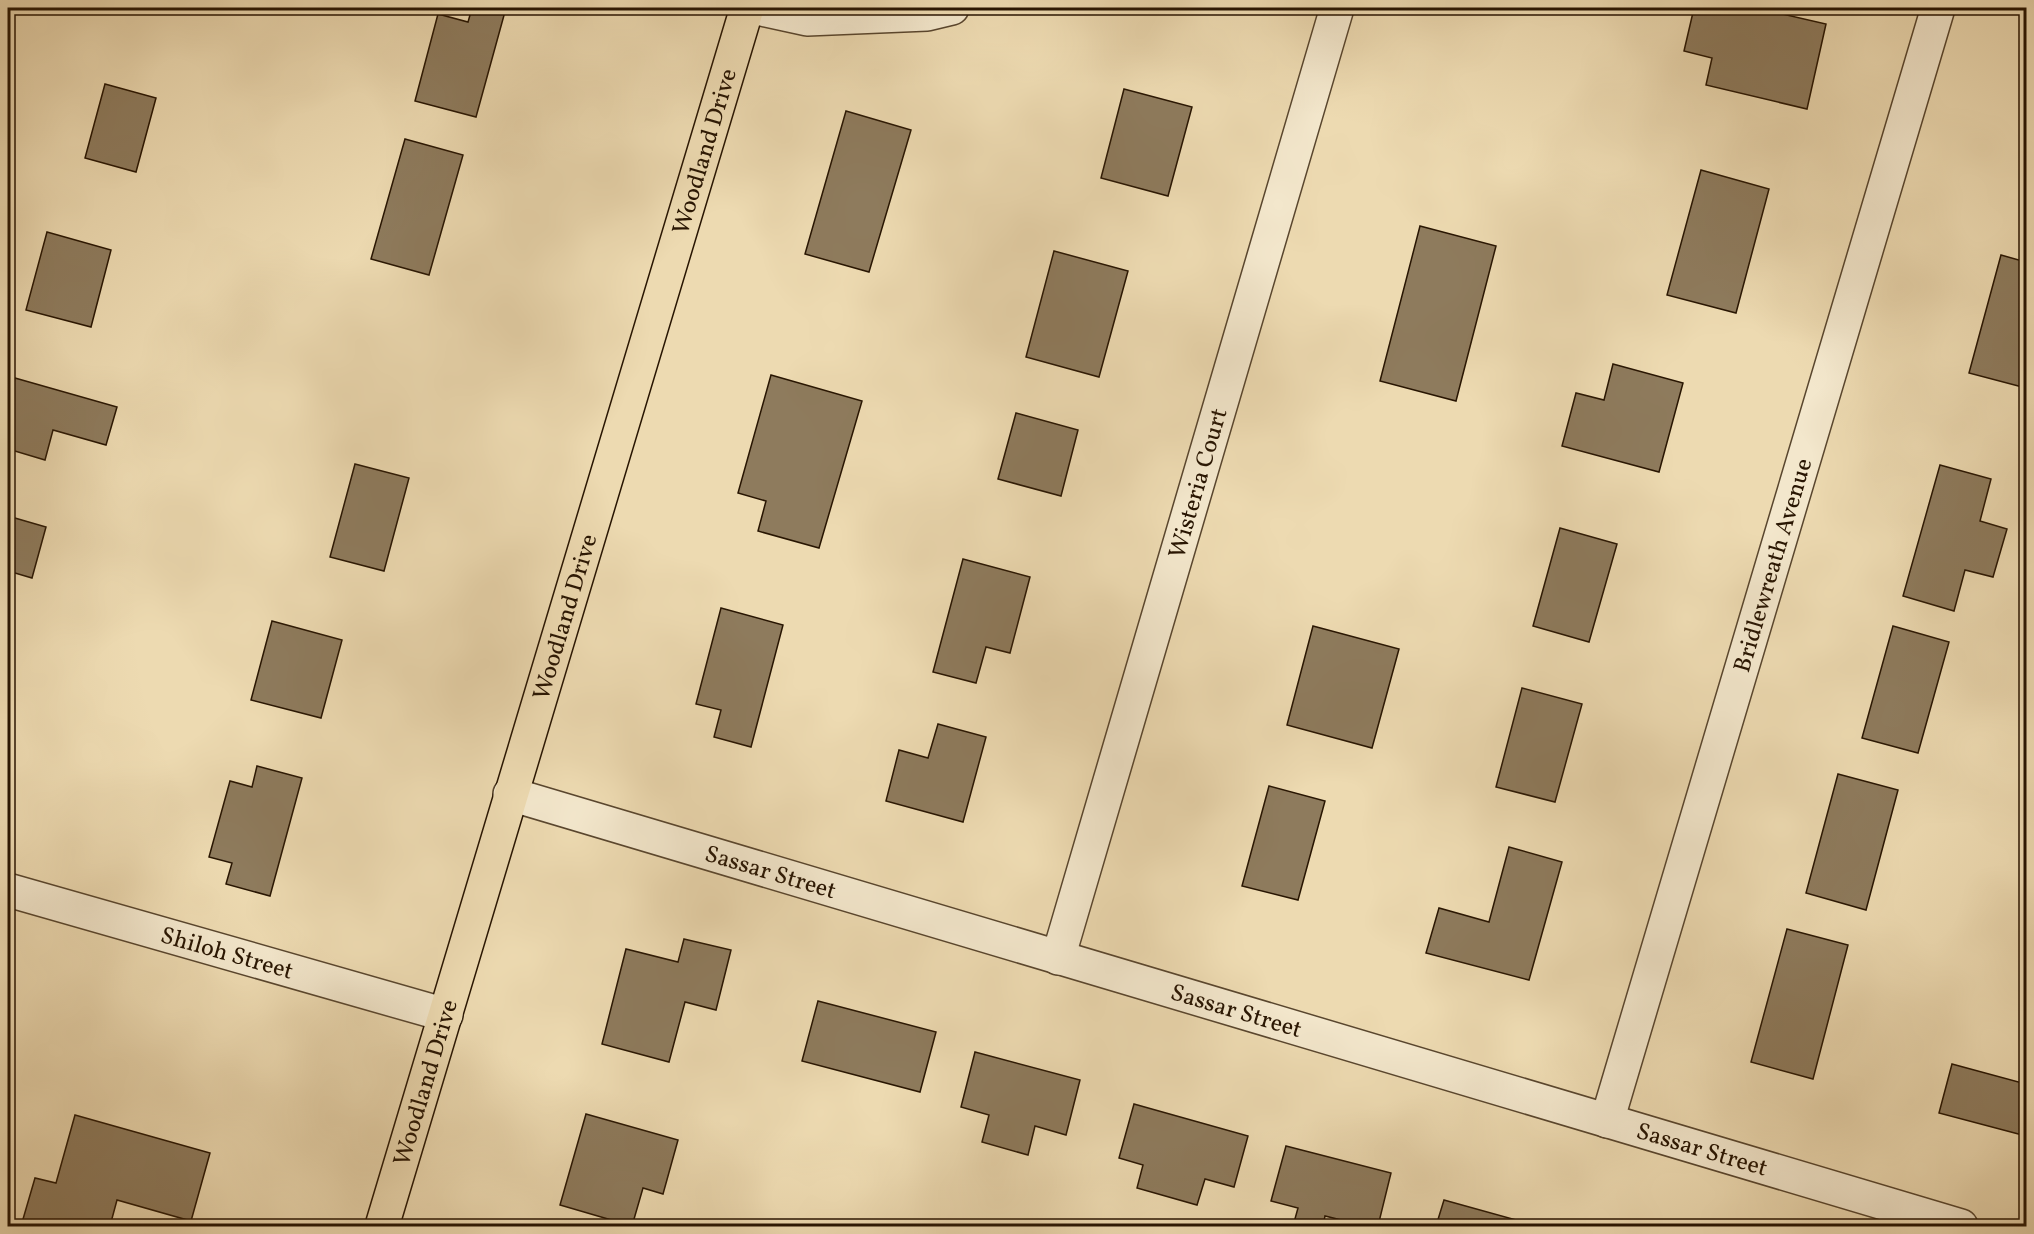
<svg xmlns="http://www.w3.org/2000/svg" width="2034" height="1234" viewBox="0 0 2034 1234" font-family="Vollkorn,serif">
<rect width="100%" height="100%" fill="#eddab1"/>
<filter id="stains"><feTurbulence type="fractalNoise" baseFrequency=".00333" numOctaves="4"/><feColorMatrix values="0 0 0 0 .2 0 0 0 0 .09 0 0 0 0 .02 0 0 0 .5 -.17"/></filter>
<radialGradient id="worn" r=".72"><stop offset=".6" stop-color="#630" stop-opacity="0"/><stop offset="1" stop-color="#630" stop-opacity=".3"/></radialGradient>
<g fill="#8e7b5d" stroke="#281502" stroke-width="1.5">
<polygon points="472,8 506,8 476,117 415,101 438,14 468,22"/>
<polygon points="1694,8 1756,8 1826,24 1807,109 1706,85 1712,58 1684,51"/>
<polygon points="105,84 156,98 136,172 85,158"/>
<polygon points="1124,89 1192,107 1168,196 1101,178"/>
<polygon points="846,111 911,130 869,272 805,254"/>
<polygon points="405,139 463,155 429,275 371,259"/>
<polygon points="1701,170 1769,189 1736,313 1667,295"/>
<polygon points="1420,226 1496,246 1456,401 1380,381"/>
<polygon points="47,232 111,250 91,327 26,310"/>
<polygon points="1054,251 1128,271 1099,377 1026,357"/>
<polygon points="2001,255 2026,262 2026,388 1969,373"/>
<polygon points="1613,364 1683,383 1659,472 1562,446 1576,393 1604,400"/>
<polygon points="771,375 862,401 819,548 758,531 766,501 738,493"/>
<polygon points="15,378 117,407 106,445 53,430 45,460 8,449 8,404"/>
<polygon points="1016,413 1078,430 1061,496 998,479"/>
<polygon points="355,464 409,478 384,571 330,557"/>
<polygon points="1940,465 1991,479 1980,521 2007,529 1993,577 1965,570 1954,611 1903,596"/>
<polygon points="8,516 46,527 32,578 8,571"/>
<polygon points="1560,528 1617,544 1589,642 1533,626"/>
<polygon points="963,559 1030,577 1010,653 986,647 976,683 933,672"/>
<polygon points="721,608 783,625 751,747 714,737 721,710 696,704"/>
<polygon points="272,621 342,640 321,718 251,700"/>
<polygon points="1313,626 1399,649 1372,748 1287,725"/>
<polygon points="1893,626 1949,642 1918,753 1862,738"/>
<polygon points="1522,688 1582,704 1555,802 1496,787"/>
<polygon points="938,724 986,737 963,822 886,801 899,750 928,758"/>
<polygon points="257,766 302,778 270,896 226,884 232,863 209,857 230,781 252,787"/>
<polygon points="1838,774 1898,790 1866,910 1806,893"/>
<polygon points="1269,786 1325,801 1298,900 1242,886"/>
<polygon points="1509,847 1562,862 1529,980 1426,953 1439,908 1489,922"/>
<polygon points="1787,929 1848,945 1813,1079 1751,1062"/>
<polygon points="684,939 731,950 716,1010 685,1002 669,1062 602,1044 626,949 678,962"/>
<polygon points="818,1001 936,1032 920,1092 802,1061"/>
<polygon points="975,1052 1080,1080 1066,1135 1035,1126 1028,1155 982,1142 989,1115 961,1107"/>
<polygon points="1952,1064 2026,1084 2026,1136 1939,1113"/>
<polygon points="1134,1104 1248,1136 1234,1187 1205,1179 1197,1205 1137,1188 1143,1165 1119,1158"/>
<polygon points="586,1114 678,1140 663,1194 643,1188 632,1226 560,1205"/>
<polygon points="75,1115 210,1153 191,1221 117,1200 110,1226 21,1226 35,1178 56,1183"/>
<polygon points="1286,1146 1391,1173 1378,1226 1365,1226 1325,1216 1323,1226 1293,1226 1298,1208 1271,1201"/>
<polygon points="1444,1200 1538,1226 1436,1226"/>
</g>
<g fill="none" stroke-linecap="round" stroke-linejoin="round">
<g stroke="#59462e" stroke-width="36">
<g id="minor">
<polyline points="757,8 807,19 927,14 952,8"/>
<path id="s1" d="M510 794 1961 1226"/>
<path id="s2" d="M8 890 446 1015"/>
<path id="s3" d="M1058 958 1337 8"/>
<path id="s4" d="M1607 1121 1938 8"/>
</g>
</g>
<g stroke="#281502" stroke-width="36">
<g id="major">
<path id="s5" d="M382 1226 747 8"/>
</g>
</g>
<use href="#minor" stroke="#f3e7cc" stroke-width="33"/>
<use href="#major" stroke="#eddab1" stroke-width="33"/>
</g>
<g text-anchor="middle" stroke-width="5" stroke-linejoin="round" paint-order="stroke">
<g font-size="24" fill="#281502" stroke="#f3e7cc">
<text dy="8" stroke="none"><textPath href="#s5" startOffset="1122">Woodland Drive</textPath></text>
<text dy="8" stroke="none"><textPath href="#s3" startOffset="495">Wisteria Court</textPath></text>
<text dy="8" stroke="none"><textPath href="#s4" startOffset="580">Bridlewreath Avenue</textPath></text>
<text dy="8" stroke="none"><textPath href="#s5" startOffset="636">Woodland Drive</textPath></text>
<text dy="8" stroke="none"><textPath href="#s1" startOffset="272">Sassar Street</textPath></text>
<text dy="8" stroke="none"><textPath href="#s2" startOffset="228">Shiloh Street</textPath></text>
<text dy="8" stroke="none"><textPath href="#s1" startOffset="758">Sassar Street</textPath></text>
<text dy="8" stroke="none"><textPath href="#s5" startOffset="150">Woodland Drive</textPath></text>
<text dy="8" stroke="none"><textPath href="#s1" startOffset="1244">Sassar Street</textPath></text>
</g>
</g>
<rect width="2034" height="1234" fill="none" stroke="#eddab1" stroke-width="30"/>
<rect x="9" y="9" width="2016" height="1216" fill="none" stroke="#281502" stroke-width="3"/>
<rect x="15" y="15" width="2004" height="1204" fill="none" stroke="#281502" stroke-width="1.5"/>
<rect width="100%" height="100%" filter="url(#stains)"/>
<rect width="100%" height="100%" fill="url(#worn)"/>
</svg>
